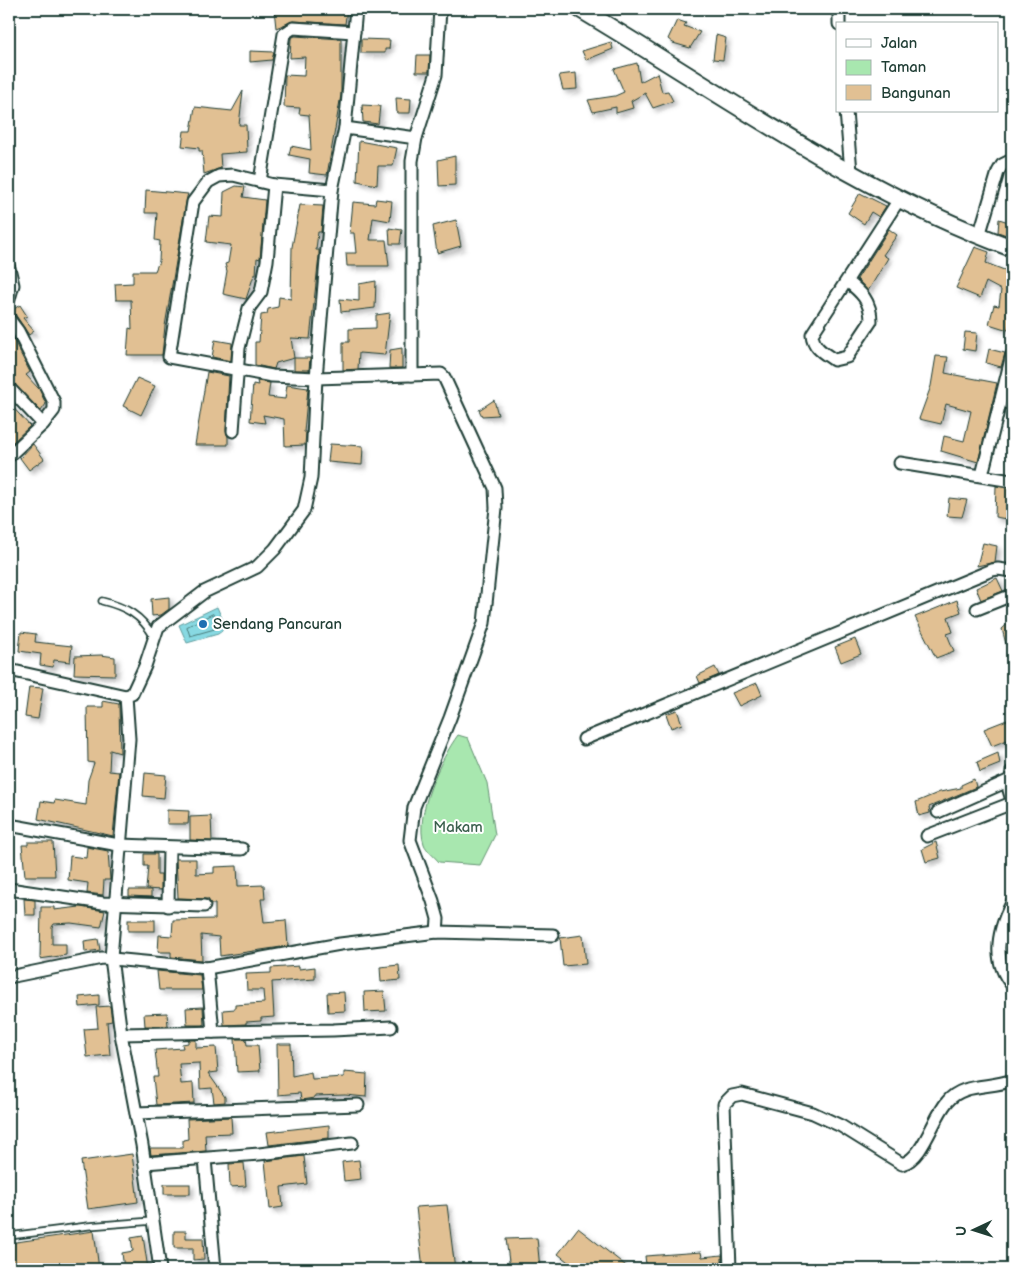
<svg xmlns="http://www.w3.org/2000/svg" width="1021" height="1278" viewBox="0 0 1021 1278" font-family="'Balsamiq Sans',sans-serif">
<defs>
<filter id="shadow"><feDropShadow dx="3.5" dy="3.5" stdDeviation="2.5" flood-color="#0004"/></filter>
</defs>
<rect width="100%" height="100%" fill="#fff"/>
<filter id="ink" filterUnits="userSpaceOnUse"><feTurbulence type="fractalNoise" baseFrequency=".02" numOctaves="2"/><feDisplacementMap in="SourceGraphic" scale="10" xChannelSelector="R" yChannelSelector="G"/><feConvolveMatrix kernelMatrix="1 2 1 2 8 2 1 2 1" color-interpolation-filters="sRGB"/></filter>
<g filter="url(#ink)">
<path fill="#a8e7af" stroke="#649272" d="M458 735 468 738 487 783 495 835 480 865 439 862C435 857 426 850 424 844 414 815 441 758 458 735Z"/>
<polygon fill="#88d9e2" stroke="#5e9b9c" points="217,607 224,623 222,631 218,634 187,643 179,625"/>
<g fill="none" stroke-linecap="round" stroke-linejoin="round">
<polygon stroke="#497b7a" stroke-width="1" points="213,614 219,624 218,628 190,636 187,627"/>
</g>
<g fill="#e1c093" stroke="#1f3d34" filter="url(#shadow)">
<polygon points="274,9 305,9 321,12 322,9 347,9 345,24 293,21 276,28"/>
<polygon points="677,20 686,23 684,26 700,32 690,48 673,43 668,39"/>
<polygon points="716,35 726,38 723,60 713,59"/>
<polygon points="295,36 341,39 341,95 327,175 309,173 310,159 289,155 291,146 311,150 309,115 299,114 300,108 284,107 285,75 304,76 305,57 290,58 291,38"/>
<polygon points="361,39 390,40 389,49 385,49 385,53 361,53"/>
<polygon points="611,42 613,49 586,60 582,51"/>
<polygon points="250,51 274,52 272,60 250,62"/>
<polygon points="417,55 430,55 429,72 416,72"/>
<polygon points="637,63 640,82 657,73 662,92 668,91 673,101 653,108 645,93 631,101 633,108 616,113 616,107 593,112 588,100 615,96 624,92 614,69"/>
<polygon points="576,73 577,89 563,90 559,75"/>
<polygon points="243,91 239,125 246,125 247,152 220,154 221,168 204,174 202,151 199,151 199,148 182,146 184,131 191,131 195,107 232,111"/>
<polygon points="396,98 411,99 410,113 397,113"/>
<polygon points="362,105 380,106 378,124 363,122"/>
<polygon points="359,141 397,148 393,166 378,166 377,185 357,181"/>
<polygon points="455,156 455,185 439,186 438,160"/>
<polygon points="236,186 245,187 243,197 265,200 260,259 257,258 256,275 254,275 246,299 223,294 227,271 225,264 228,263 231,245 206,242 209,216 223,217 224,192"/>
<polygon points="146,190 188,194 187,197 165,326 162,355 127,355 129,328 132,329 131,300 116,300 115,284 133,283 133,271 155,271 159,261 160,241 155,240 157,213 145,213"/>
<polygon points="860,193 886,206 879,217 871,212 864,224 848,213"/>
<polygon points="376,199 392,201 390,221 373,218 370,240 386,240 389,266 347,266 346,253 356,253 354,233 350,233 353,202 375,204"/>
<polygon points="300,205 323,206 321,232 318,232 316,250 319,250 319,256 310,339 291,338 294,358 276,363 274,369 255,365 255,342 259,342 261,315 267,314 268,309 278,307 279,297 291,299 292,247"/>
<polygon points="999,219 1012,223 1012,237 998,232"/>
<polygon points="456,220 461,246 437,253 433,226"/>
<polygon points="389,228 402,230 400,244 390,244"/>
<polygon points="889,229 897,235 883,255 888,258 868,291 857,279"/>
<polygon points="975,247 989,252 986,263 1012,273 1012,316 1008,330 989,324 994,305 999,306 1001,290 986,282 980,298 956,288"/>
<polygon points="376,281 375,308 341,312 340,299 359,301 359,284"/>
<polygon points="20,305 27,316 23,318 34,331 29,335 15,314 9,312"/>
<polygon points="390,313 385,355 359,353 358,369 343,370 343,342 349,342 349,329 376,328 376,315"/>
<polygon points="9,331 30,372 26,375 39,389 46,404 41,411 11,381 9,372"/>
<polygon points="965,332 977,333 975,351 963,349"/>
<polygon points="215,340 232,343 231,361 212,357"/>
<polygon points="402,348 402,368 389,368 390,350"/>
<polygon points="989,349 1005,353 1001,367 986,363"/>
<polygon points="936,356 948,357 945,373 997,383 978,462 941,451 944,436 964,441 971,411 946,404 941,424 919,419 931,386"/>
<polygon points="294,358 310,358 309,370 294,370"/>
<polygon points="207,372 229,376 226,430 228,437 228,445 195,445"/>
<polygon points="137,378 155,386 141,415 123,406"/>
<polygon points="257,381 270,383 268,397 285,399 287,385 308,388 304,432 306,432 305,445 285,446 284,419 263,415 265,423 250,421 253,384 258,385"/>
<polygon points="494,400 498,415 482,416 479,410"/>
<polygon points="9,403 30,426 12,443 9,439"/>
<polygon points="33,444 44,459 29,470 20,458"/>
<polygon points="330,444 363,446 362,465 328,462"/>
<polygon points="996,486 1012,489 1012,520 995,517"/>
<polygon points="949,498 967,500 962,517 947,516"/>
<polygon points="983,543 997,546 995,562 977,566"/>
<polygon points="997,578 1003,591 981,600 976,588"/>
<polygon points="169,597 169,609 161,615 152,616 151,599"/>
<polygon points="957,600 961,612 948,617 953,632 947,634 954,651 936,658 915,617"/>
<polygon points="1012,620 1012,655 1009,655 1002,629"/>
<polygon points="21,632 36,634 35,642 72,646 70,662 54,660 53,667 40,665 41,654 19,651"/>
<polygon points="855,639 861,654 841,662 835,647"/>
<polygon points="101,655 115,657 115,675 74,674 75,656"/>
<polygon points="715,667 719,675 700,683 697,676"/>
<polygon points="757,683 762,695 739,706 732,693"/>
<polygon points="29,687 43,688 38,719 25,717"/>
<polygon points="103,701 119,704 120,753 110,750 109,771 119,772 113,836 38,819 41,801 54,803 55,800 86,805 88,780 94,763 88,762 87,707 103,707"/>
<polygon points="677,710 682,724 671,728 666,714"/>
<polygon points="1012,718 1012,738 992,746 984,729"/>
<polygon points="998,753 1000,764 980,772 977,762"/>
<polygon points="145,773 166,775 164,798 143,796"/>
<polygon points="974,779 976,787 929,807 930,813 919,816 916,802 940,792 961,788 961,785"/>
<polygon points="167,810 189,811 188,824 167,824"/>
<polygon points="211,816 212,841 190,840 190,817"/>
<polygon points="28,842 53,842 55,876 25,876 22,845 28,845"/>
<polygon points="936,842 940,858 926,862 922,849"/>
<polygon points="87,847 108,851 110,880 104,880 103,895 87,893 88,883 68,880 70,856 86,858"/>
<polygon points="144,854 157,854 157,875 161,875 161,890 146,889 148,866 144,866"/>
<polygon points="176,859 196,859 196,874 214,873 214,867 237,866 238,886 264,885 265,899 261,899 264,922 286,920 288,946 220,956 219,937 201,935 202,960 171,957 171,952 158,952 159,935 172,936 173,920 215,919 215,904 211,904 208,899 178,898"/>
<polygon points="129,890 151,890 151,897 129,896"/>
<polygon points="24,899 35,900 35,915 25,915"/>
<polygon points="41,907 54,907 54,910 80,907 105,911 101,927 71,923 54,924 52,927 52,944 66,944 66,955 40,959"/>
<rect x="128" y="920" width="27" height="11"/>
<polygon points="583,935 586,964 563,966 560,938"/>
<polygon points="98,939 100,950 85,952 84,941"/>
<polygon points="399,965 400,980 381,982 380,967"/>
<polygon points="299,966 299,969 315,967 315,979 272,982 274,1017 261,1018 261,1021 246,1022 246,1024 224,1025 223,1010 235,1009 235,1005 264,1003 263,990 247,990 246,974 271,973 271,968"/>
<polygon points="157,971 200,975 202,990 159,990"/>
<polygon points="384,991 386,1011 365,1012 364,992"/>
<polygon points="344,992 345,1011 328,1012 327,993"/>
<polygon points="99,995 99,1005 80,1007 79,997"/>
<polygon points="110,1006 112,1021 107,1022 110,1055 87,1057 84,1029 98,1028 96,1007"/>
<polygon points="203,1007 204,1025 187,1025 186,1008"/>
<polygon points="167,1013 168,1026 145,1026 144,1014"/>
<polygon points="235,1039 246,1039 247,1045 258,1045 260,1071 237,1072"/>
<polygon points="188,1040 196,1040 196,1048 216,1047 218,1072 208,1073 225,1097 225,1102 214,1103 212,1088 200,1089 199,1063 179,1064 181,1084 193,1083 194,1103 156,1105 153,1077 158,1077 155,1050 183,1048 182,1044 188,1043"/>
<polygon points="277,1044 291,1044 292,1076 311,1072 312,1079 344,1077 344,1072 367,1074 366,1097 345,1095 314,1096 314,1098 301,1100 300,1093 278,1095"/>
<polygon points="231,1117 232,1133 205,1134 206,1151 151,1155 150,1148 183,1148 183,1140 188,1139 187,1119"/>
<polygon points="329,1125 329,1138 269,1145 267,1132"/>
<polygon points="132,1154 138,1202 88,1209 81,1161"/>
<polygon points="304,1156 307,1184 281,1187 283,1207 270,1209 265,1161"/>
<polygon points="359,1160 361,1179 344,1181 342,1162"/>
<polygon points="244,1163 246,1186 230,1187 229,1164"/>
<rect x="164" y="1184" width="26" height="10"/>
<polygon points="447,1205 455,1269 423,1269 416,1207"/>
<polygon points="578,1228 630,1269 577,1269 558,1254"/>
<polygon points="94,1231 99,1269 9,1269 9,1243"/>
<polygon points="174,1231 186,1231 186,1238 203,1238 204,1259 193,1260 193,1248 174,1248"/>
<polygon points="143,1236 148,1269 124,1269 122,1253 133,1251 131,1238"/>
<polygon points="537,1238 540,1269 510,1269 506,1239"/>
<polygon points="701,1252 702,1257 722,1255 722,1269 684,1269 685,1263 646,1265 645,1256"/>
</g>
<g fill="none" stroke-linecap="round" stroke-linejoin="round">
<g stroke="#1f3d34" stroke-width="9">
<g id="lane">
<path d="M102 601C126 607 141 615 154 637"/>
<polyline points="9,1236 88,1226 153,1221"/>
</g>
</g>
<g stroke="#1f3d34" stroke-width="15">
<g id="street">
<polyline points="839,16 839,24"/>
<polyline points="846,111 851,172"/>
<polyline points="345,128 416,138"/>
<polyline points="260,181 284,34 293,28 354,32"/>
<polyline points="332,190 274,185 233,175 219,176 208,182 193,202 169,357 272,376 316,378 441,374 444,377 495,488 496,508 484,623 450,718 414,807 410,840 433,901 438,919 437,932"/>
<polyline points="979,236 998,172 1002,165 1012,160"/>
<polyline points="9,268 13,285 9,299"/>
<path d="M847 281C861 292 871 301 871 321L847 357 834 360C824 353 813 348 812 334L900 198"/>
<polyline points="9,319 18,331 54,402 54,410 43,424"/>
<polyline points="412,375 412,161 416,138 436,75 440,9"/>
<polyline points="9,388 43,424 9,456"/>
<polyline points="233,431 239,348 249,308 261,292 267,261 274,185"/>
<polyline points="900,463 1012,481"/>
<polyline points="982,475 1012,355"/>
<polyline points="977,609 1012,595"/>
<polyline points="9,670 126,696"/>
<polyline points="584,739 992,570 998,569 1012,571"/>
<polyline points="1012,771 1009,790 1012,800"/>
<polyline points="938,812 1010,780"/>
<polyline points="9,825 119,845 242,849"/>
<polyline points="927,836 1012,803"/>
<polyline points="9,889 103,903 204,906"/>
<path d="M1012 903C998 930 991 960 1012 985"/>
<polyline points="168,906 169,848"/>
<polyline points="207,968 213,1032"/>
<polyline points="9,977 102,958 207,968 340,944 437,932 553,935"/>
<polyline points="121,1034 333,1030 391,1027"/>
<polyline points="136,1113 358,1105"/>
<polyline points="205,1159 215,1269"/>
<polyline points="145,1163 259,1154 352,1143"/>
<polyline points="160,1269 142,1145 121,1034 111,958 129,739 126,696 132,694 145,666 158,627 204,592 257,567 275,549 304,510 311,478 316,378 332,190 345,128 356,9"/>
<path d="M730 1269 724 1104 732 1096 742 1094 813 1113 841 1126 902 1164C923 1159 933 1118 947 1102 963 1082 991 1089 1012 1080"/>
</g>
</g>
<g stroke="#1f3d34" stroke-width="20">
<path id="secondary" d="M580 9C720 92 859 193 1012 248"/>
</g>
<use href="#lane" stroke="#fff" stroke-width="5.5"/>
<use href="#street" stroke="#fff" stroke-width="11"/>
<use href="#secondary" stroke="#fff" stroke-width="16"/>
</g>
</g>
<circle fill="#1f6fb2" stroke="#fff" stroke-width="2" cx="203" cy="624" r="5"/>
<g text-anchor="middle" stroke-width="4" stroke-linejoin="round" paint-order="stroke">
<g font-size="15" fill="#1f3d34" stroke="#fff" text-anchor="start">
<text x="213" y="629">Sendang Pancuran</text>
</g>
<g font-size="15" fill="#3a5f4d" stroke="#fff">
<text x="458" y="832">Makam</text>
</g>
</g>
<rect width="1021" height="1278" fill="none" stroke="#fff" stroke-width="30"/>
<rect x="15" y="15" width="991" height="1248" fill="none" stroke="#1f3d34" stroke-width="2" filter="url(#ink)"/>
<rect x="836" y="22" width="162" height="90" fill="#ffffff" stroke="#a5b1ae"/>
<rect x="846" y="39" width="25" height="8" fill="#ffffff" stroke="#a5b1ae"/>
<text x="881" y="48" font-size="15" fill="#1f3d34">Jalan</text>
<rect x="846" y="60" width="25" height="15" fill="#a8e7af" stroke="#a5b1ae"/>
<text x="881" y="72" font-size="15" fill="#1f3d34">Taman</text>
<rect x="846" y="85" width="25" height="15" fill="#e1c093" stroke="#a5b1ae"/>
<text x="881" y="98" font-size="15" fill="#1f3d34">Bangunan</text>
<g transform="translate(974 1230) rotate(266)" stroke="#ffffff" stroke-width="4" paint-order="stroke">
<path d="M0-4L9 19L0 12L-9 19Z" fill="#1f3d34"/>
<text y="-8" font-size="14" font-weight="bold" text-anchor="middle" fill="#1f3d34">U</text>
</g>
</svg>
